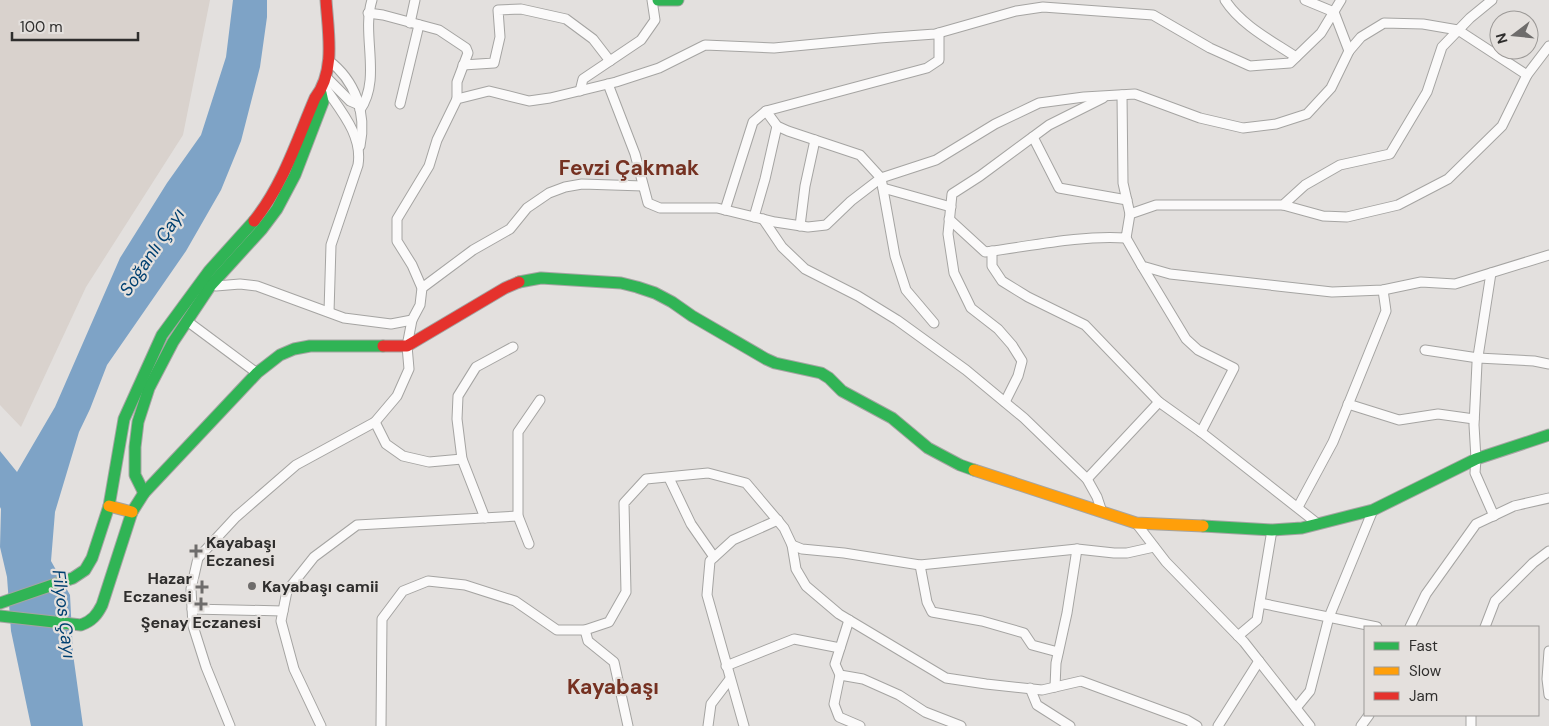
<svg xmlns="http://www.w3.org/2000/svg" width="1549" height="726" viewBox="0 0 1549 726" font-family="'DM Sans',sans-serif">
<rect width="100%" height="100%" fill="#e3e0de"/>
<polygon fill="#d9d2cd" points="0,0 210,0 183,135 86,287 21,427 0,405"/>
<polygon fill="#7ea3c6" points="233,0 267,0 267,17 260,67 241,141 221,190 186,251 107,365 90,409 79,432 55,512 51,561 70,595 73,654 83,726 31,726 11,631 7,577 0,547 1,509 0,507 0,451 17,472 55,407 120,258 167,183 201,135 226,57"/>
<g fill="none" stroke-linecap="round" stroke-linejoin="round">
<g stroke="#a5a4a2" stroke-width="11">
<g id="street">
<path d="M1225 0C1241 25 1272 41 1296 57"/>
<polyline points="368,13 383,15 439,30 466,48 468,53 457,82 457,99"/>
<polyline points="410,23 415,0"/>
<polyline points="1349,51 1361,37 1384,23 1423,24 1458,30 1527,75"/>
<path d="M328 60C355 80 367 113 360 146"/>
<polyline points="463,65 494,63 500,37 498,10 521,9 566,19 593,39 610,61"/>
<polyline points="326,77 350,101 357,104"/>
<polyline points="608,84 635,154 648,203 660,208 717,208 775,222 808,227 826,225 851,201 881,178 936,160 995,124 1039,103 1084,97 1135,94 1200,118 1243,128 1276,124 1307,114 1331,88 1349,51 1334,12 1305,0"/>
<path d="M324 86C340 110 363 135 358 165L331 245 329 312"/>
<polyline points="580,91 583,79 641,40 655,20 652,0"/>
<polyline points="1122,95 1123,183 1130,214"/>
<polyline points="400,104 419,25"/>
<path d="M360 110C382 78 361 35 372 0"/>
<polyline points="766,111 777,126 788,131 860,155 881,178 895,256 906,290 934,323"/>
<polyline points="1033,137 1059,188 1127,200"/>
<polyline points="883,188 951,207"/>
<polyline points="1283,205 1323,216 1347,217 1398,205 1448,179 1502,126 1527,75 1549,46"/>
<polyline points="725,210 753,122 766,111 927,68 939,60 939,33"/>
<polyline points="754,217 765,179 777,126"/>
<polyline points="763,219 782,247 805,269 858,296 897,320 966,370 1024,418 1087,479 1097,497 1102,512"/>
<path d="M949 219 985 252C1032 246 1079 235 1126 238L1130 214 1156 205H1283L1305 185 1340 165 1390 154 1427 92 1442 47 1470 18 1492 0"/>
<polyline points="800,226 805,186 815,140"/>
<polyline points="1126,238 1142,266 1170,274 1332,292 1383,290 1421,282 1455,284 1549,255"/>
<polyline points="992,251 992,266 1002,281 1028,297 1085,325 1159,402 1201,432 1318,524"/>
<polyline points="1142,266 1186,339 1198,350 1234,368 1201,432"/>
<polyline points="1491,273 1477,363 1474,425 1476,459 1475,473 1494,516"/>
<polyline points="208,284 216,286 240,284 257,286 344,318 391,324 412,320 420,305 422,288 412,265 397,241 397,219 429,166 437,140 457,99 489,91 529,101 550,98 616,82 659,68 705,45 774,48 879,38 935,34 1016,11 1043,7 1153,15 1210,48 1250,66 1290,63 1321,33 1341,0"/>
<polyline points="422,288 473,250 510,229 527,208 549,193 565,187 582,184 643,186"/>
<polyline points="187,321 257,373"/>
<polyline points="1425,350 1478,358 1534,361 1549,364"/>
<polyline points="1005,402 1018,376 1022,361 1012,345 998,329 971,308 954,273 948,234 952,194 980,176 1049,125 1103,98"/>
<polyline points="1348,404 1399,420 1438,414 1474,419"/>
<polyline points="375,422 386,444 403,456 429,462 462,459"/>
<polyline points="669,478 691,524 714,557"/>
<polyline points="1087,479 1159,402"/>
<polyline points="1298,507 1333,442 1386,311 1383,290"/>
<polyline points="485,518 462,459 457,419 458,396 476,367 513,347"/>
<polyline points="1136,523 1166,562 1244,642 1310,726"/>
<polyline points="529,544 518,516 518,432 540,400"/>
<polyline points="792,545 802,549 844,553 920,565 1077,549 1114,553 1127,553 1154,547"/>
<polyline points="920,565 927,602 932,612 982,621 1024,633 1032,645 1058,652"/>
<polyline points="1260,603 1377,627"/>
<polyline points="192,609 283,611"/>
<polyline points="849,620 835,664 840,675 863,679 899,695 925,712 961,726"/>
<polyline points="1410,627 1426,594 1476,524 1514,506 1549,498"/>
<polyline points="1485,627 1495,601 1533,563 1549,551"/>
<polyline points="585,630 588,641 614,662 628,726"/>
<polyline points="1238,636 1257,620 1272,530"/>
<polyline points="1549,651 1547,679 1549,695"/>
<polyline points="726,666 794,639 840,648"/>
<polyline points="840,675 834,704 839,717 860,726"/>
<polyline points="1055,687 1056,663 1067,613 1077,549"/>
<polyline points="1030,688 1037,705 1070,726"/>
<polyline points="1296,708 1310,691 1329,617 1373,510"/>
<polyline points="1471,715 1471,726"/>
<polyline points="230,726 206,667 193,626 191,589 198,558 236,517 296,465 375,422 397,396 409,369 407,346 412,320"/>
<polyline points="321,726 294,669 281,621 287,591 314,557 357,525 518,516"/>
<polyline points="381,726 382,619 403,591 428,581 465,585 515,601 557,630 585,630 609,622 626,592 624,503 646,479 708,473 746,483 784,528 792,545 796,569 806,586 839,614 946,678 986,684 1042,690 1081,681 1187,720 1197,726"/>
<polyline points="708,726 711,704 730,679"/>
<polyline points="744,726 707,595 710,561 733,540 778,520"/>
<polyline points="1218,726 1259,661"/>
<polyline points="1361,726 1369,715"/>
</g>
</g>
<g stroke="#a5a4a2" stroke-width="13">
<g id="fast">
<polyline points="658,0 678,0"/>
<polyline points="519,282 541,278 621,283 637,287 655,293 672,302 692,316 766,359 775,363 821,373 829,378 842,391 892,418 928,448 960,465 974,470"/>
<polyline points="144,493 135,475 135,447 138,422 149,388 173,342 211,285 262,229 277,209 295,175 323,102 321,93"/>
<polyline points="1203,526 1272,530 1302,528 1373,510 1476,459 1549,435"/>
<polyline points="0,603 73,578 85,570 92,558 109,506 124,419 162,335 209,271 254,221"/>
<path d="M0 616 81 625C92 621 97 615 102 605L132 512 144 493 257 373 280 355 294 349 310 346H383"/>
</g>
</g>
<g stroke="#a5a4a2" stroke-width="13">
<g id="slow">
<polyline points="974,470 1136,523 1203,526"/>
<polyline points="109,506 132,512"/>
</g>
</g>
<g stroke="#a5a4a2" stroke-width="13">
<g id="jam">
<path d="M254 221C283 185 297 140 315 98 336 71 328 32 326 0"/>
<polyline points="383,346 407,346 505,288 519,282"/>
</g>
</g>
<use href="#street" stroke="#fbfafa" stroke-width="9"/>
<use href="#fast" stroke="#30b455" stroke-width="11"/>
<use href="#slow" stroke="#ff9f0a" stroke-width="11"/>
<use href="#jam" stroke="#e5322d" stroke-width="11"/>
</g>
<g fill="#6e6c6b" stroke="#e4e0dd" stroke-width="2">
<path d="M193.5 543.5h5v5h5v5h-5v5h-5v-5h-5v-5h5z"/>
<circle cx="252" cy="586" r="5"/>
<path d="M199.5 579.5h5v5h5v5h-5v5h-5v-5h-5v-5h5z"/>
<path d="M198.5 596.5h5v5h5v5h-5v5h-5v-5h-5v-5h5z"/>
</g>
<g text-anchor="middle" stroke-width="4.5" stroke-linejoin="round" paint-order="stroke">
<g font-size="16" font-weight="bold" fill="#2f2e2d" stroke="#e4e0dd" text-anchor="start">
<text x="206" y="548">Kayabaşı<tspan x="206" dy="18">Eczanesi</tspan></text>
<text x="192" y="584" text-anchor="end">Hazar<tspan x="192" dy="18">Eczanesi</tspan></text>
<text x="262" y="592">Kayabaşı camii</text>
<text x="201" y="628" text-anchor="middle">Şenay Eczanesi</text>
</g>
<g font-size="18" font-style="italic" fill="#004071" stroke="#e4e0dd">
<text transform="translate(152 252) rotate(-56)" y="6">Soğanlı Çayı</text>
<text transform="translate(64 614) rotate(83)" y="6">Filyos Çayı</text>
</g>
<g font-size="21" font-weight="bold" fill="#753121" stroke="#e4e0dd">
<text x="629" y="175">Fevzi Çakmak</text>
<text x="613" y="694">Kayabaşı</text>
</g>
</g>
<rect x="1364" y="626" width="175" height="90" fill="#e4e0dd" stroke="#9c9997"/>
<rect x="1374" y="642" width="25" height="8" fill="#30b455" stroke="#9c9997"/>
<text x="1409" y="651" font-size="15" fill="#2f2e2d">Fast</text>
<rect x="1374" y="667" width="25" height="8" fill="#ff9f0a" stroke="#9c9997"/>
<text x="1409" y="676" font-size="15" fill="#2f2e2d">Slow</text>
<rect x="1374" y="692" width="25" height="8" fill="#e5322d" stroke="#9c9997"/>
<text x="1409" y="701" font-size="15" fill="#2f2e2d">Jam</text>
<g transform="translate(1514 35) rotate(254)"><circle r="24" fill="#e4e0dd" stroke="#9c9997"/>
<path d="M0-4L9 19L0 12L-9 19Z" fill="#6e6c6b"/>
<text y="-8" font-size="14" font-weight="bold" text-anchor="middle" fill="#2f2e2d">N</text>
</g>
<path d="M12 32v8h126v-8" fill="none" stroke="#2f2e2d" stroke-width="2.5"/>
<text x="20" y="32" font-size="15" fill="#2f2e2d" stroke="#e4e0dd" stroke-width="4" paint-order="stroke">100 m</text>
</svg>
